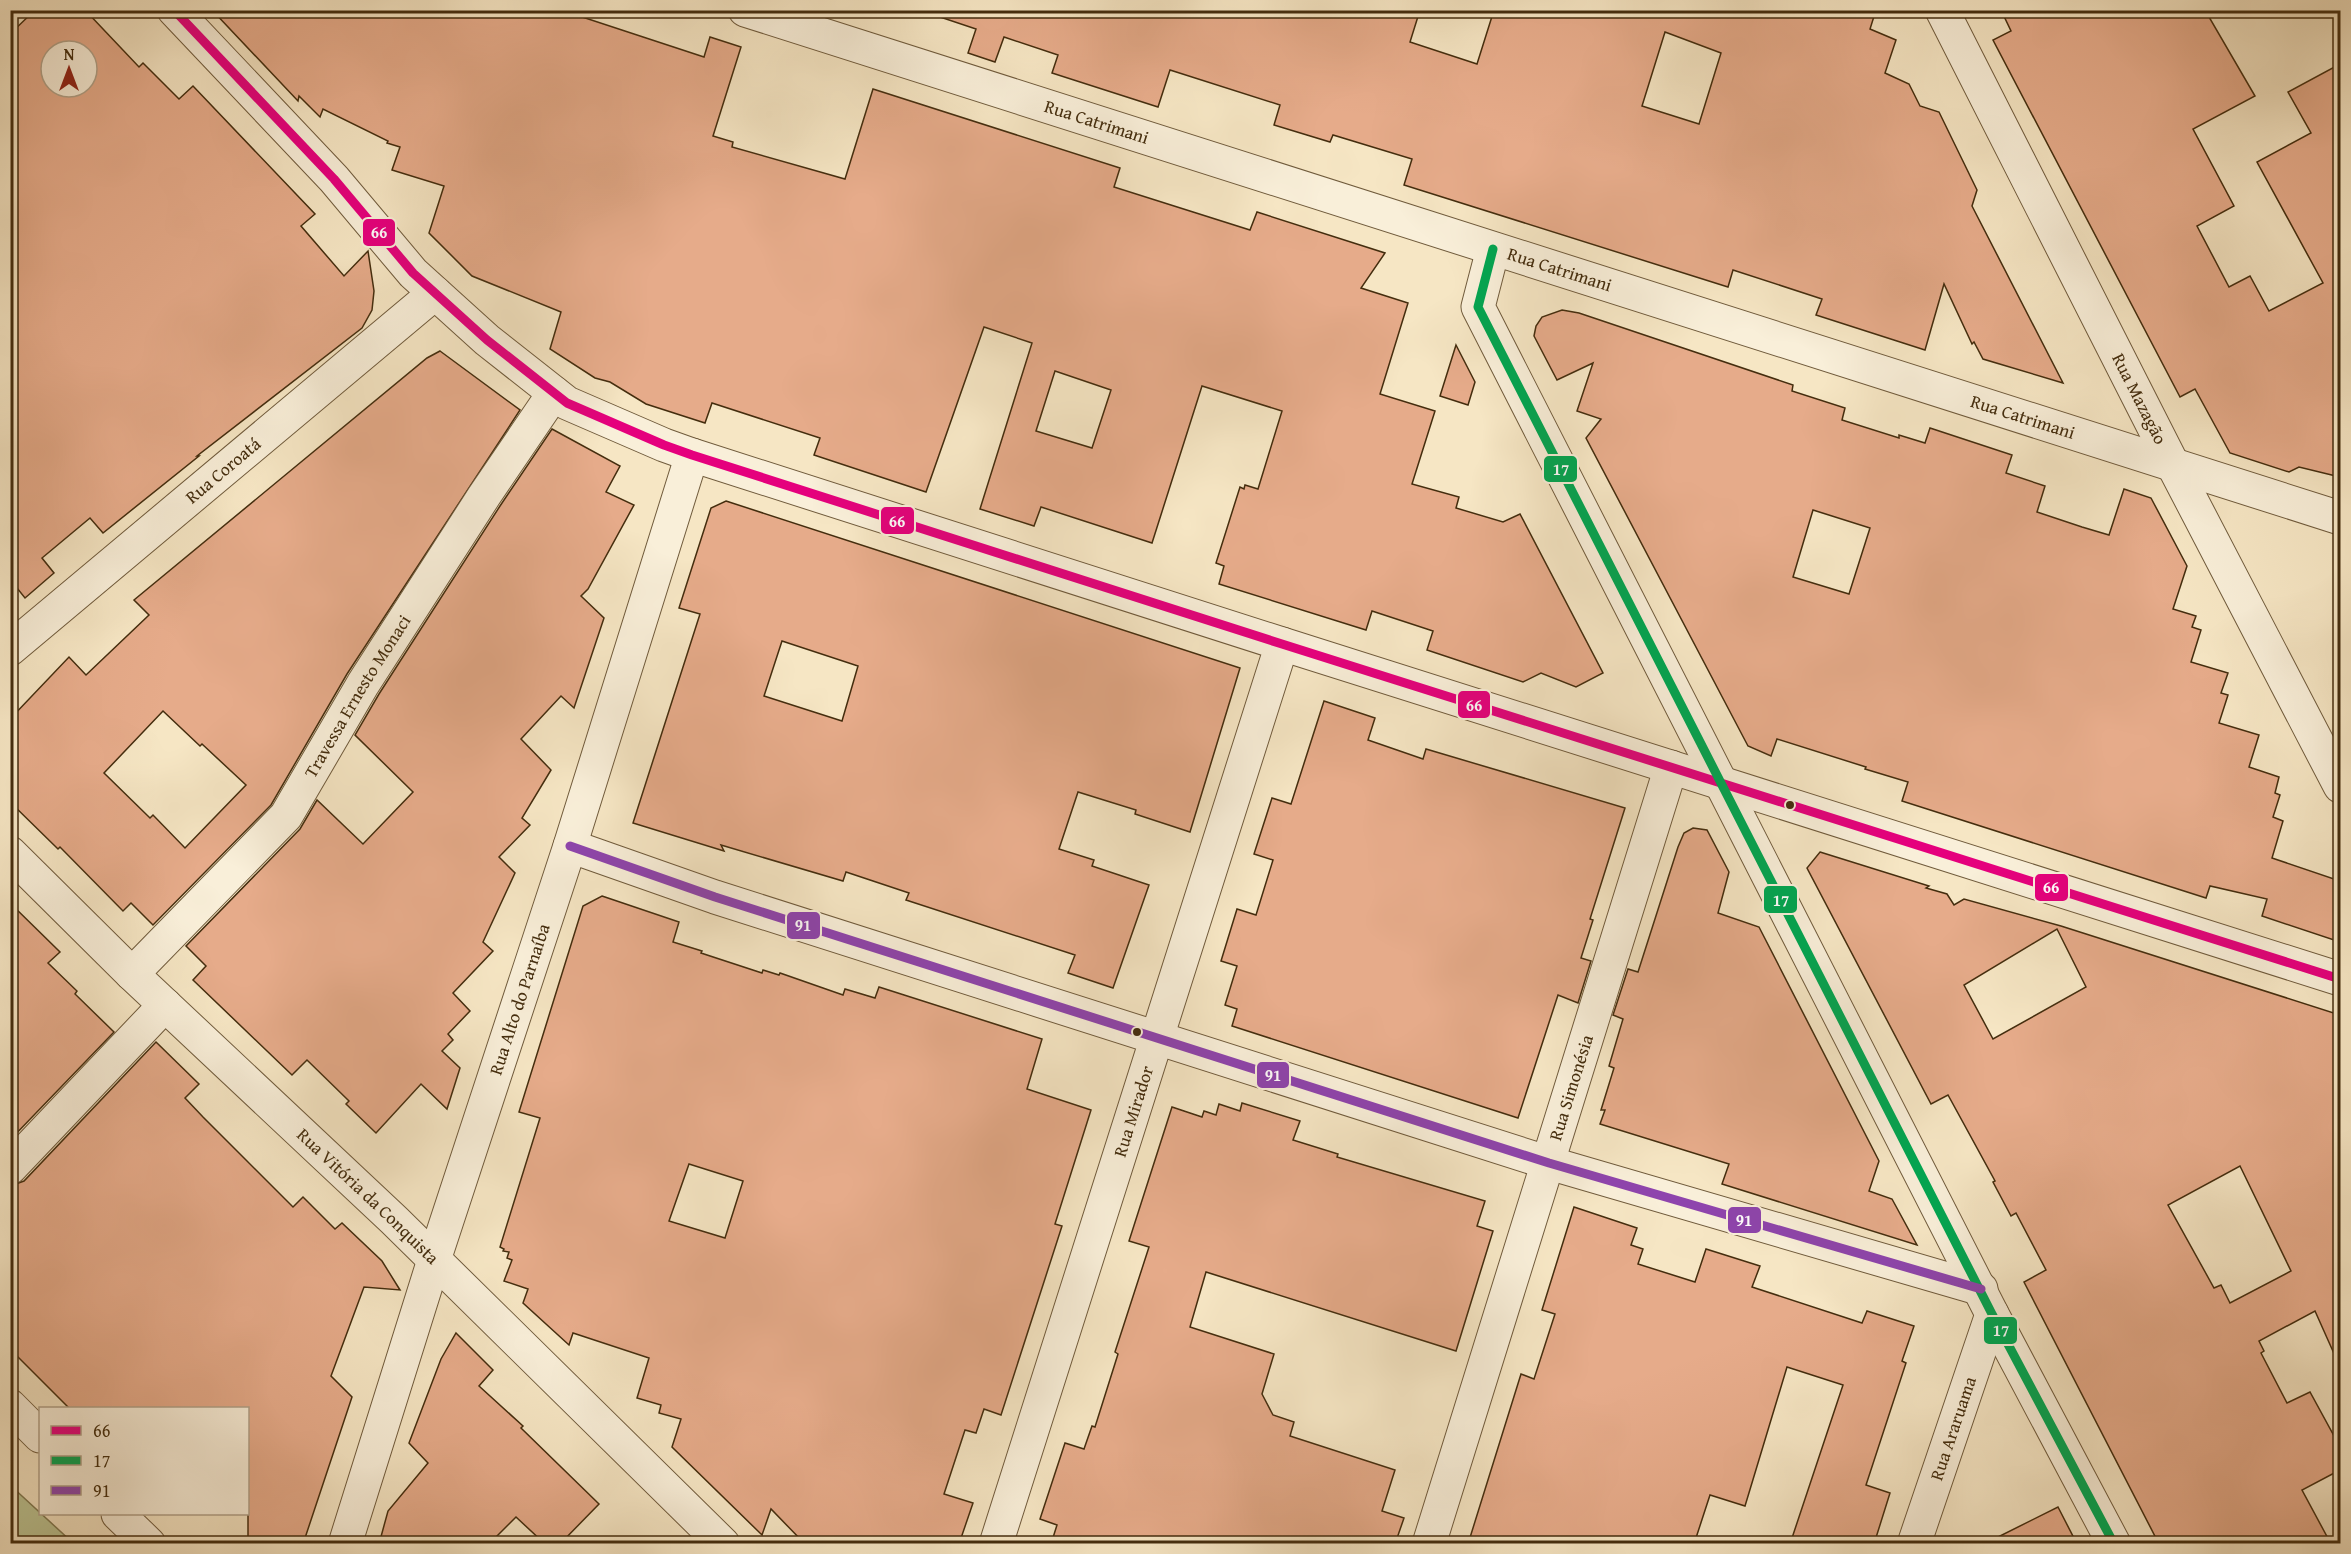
<svg xmlns="http://www.w3.org/2000/svg" width="2351" height="1554" viewBox="0 0 2351 1554" font-family="'Gentium Book Plus',serif">
<rect width="100%" height="100%" fill="#f6e6c4"/>
<filter id="stains"><feTurbulence type="fractalNoise" baseFrequency=".00333" numOctaves="4"/><feColorMatrix values="0 0 0 0 .2 0 0 0 0 .09 0 0 0 0 .02 0 0 0 .5 -.17"/></filter>
<radialGradient id="worn" r=".72"><stop offset=".6" stop-color="#630" stop-opacity="0"/><stop offset="1" stop-color="#630" stop-opacity=".3"/></radialGradient>
<polygon fill="#bcc594" stroke="#807951" stroke-width="1.5" points="10,1485 73,1543 11,1543"/>
<g fill="#e6ab8a" stroke="#442d0e" stroke-width="1.5" fill-rule="evenodd">
<path d="M35 10H85L139 67 143 63 179 99 193 86 315 214 301 226 344 276 368 251 374 291 372 310 362 328 197 456H199L103 533 90 518 42 558 54 573 25 598 13 583 10 585V34ZM51 51H87V87H51Z"/>
<path d="M212 10H561L704 57 710 37 741 47 713 136 733 142 732 147 845 179 873 89 1120 168 1114 187 1250 230 1257 212 1385 253 1361 288 1408 303 1380 394 1435 411 1412 484 1459 497 1456 508 1503 522 1520 514 1603 673 1576 687 1541 673 1523 682 1427 650 1433 631 1372 611 1366 630 1219 584 1224 566 1216 563 1240 487 1244 489 1245 485 1258 489 1282 411 1202 386 1152 543 1041 507 1034 526 980 509 1032 343 984 327 926 492 814 455 820 438 712 403 705 423 646 404 610 382 595 378 550 349 561 312 472 276 429 233 444 186 392 170 400 147 387 143 388 141 323 109 320 117 299 96 298 101ZM1055 371 1111 390 1092 448 1036 431Z"/>
<path d="M941 10H1420L1410 42 1477 64 1494 10H1876L1870 29 1896 40 1885 73 1909 84 1920 106 1939 112 1977 190 1972 206 2063 383 1983 359 1974 342 1972 344 1944 284 1925 350 1816 315 1822 299 1733 270 1728 287 1404 185 1412 159 1333 135 1330 142 1274 125 1280 105 1170 70 1158 107 1052 73 1058 55 1004 37 995 62 968 53 976 29 940 17ZM1665 32 1721 53 1699 124 1642 106Z"/>
<polygon points="2001,10 2205,10 2255,96 2193,129 2234,206 2197,226 2229,287 2250,276 2269,311 2323,283 2257,162 2311,133 2288,92 2340,64 2340,477 2299,467 2289,472 2230,453 2195,389 2180,397 1993,40 2011,31"/>
<path d="M1562 310 1579 313 1793 385 1792 391 1845 408 1842 420 1899 438V435L1925 443 1930 428 2012 455 2006 473 2045 486 2037 512 2082 527 2109 535 2124 489 2151 498 2187 566 2173 609 2196 616 2192 627 2201 630 2191 662 2228 673 2221 693 2228 695 2219 723 2259 735 2249 767 2279 777 2275 793 2280 795 2273 817 2283 821 2272 858 2340 881V942L2262 916 2267 899 2210 886 2206 898 1902 801 1908 782 1865 769 1866 767 1777 739 1771 756 1748 746 1586 438 1601 419 1577 411 1593 363 1557 380 1534 336 1536 326 1542 317ZM1813 510 1870 528 1849 594 1793 577Z"/>
<polygon points="1456,345 1475,382 1468,405 1440,396"/>
<path d="M440 351 520 410 347 674 271 805 153 925 131 903 123 911 60 847 58 849 10 802V719L69 657 86 675 149 615 134 600 427 358ZM163 711 200 746 202 744 246 785 185 848 153 815 150 818 104 773Z"/>
<polygon points="552,429 620,466 606,492 634,505 588,589 581,596 604,618 574,708 561,696 521,739 551,770 522,818 530,825 499,857 515,873 483,942 493,951 453,993 470,1011 448,1034 453,1040 442,1051 460,1068 447,1109 421,1084 376,1133 346,1104 349,1101 307,1060 292,1075 193,980 206,966 186,946 300,829 317,800 363,844 413,792 355,735 379,694 500,506"/>
<path d="M726 501 1240 668 1190 832 1135 814 1136 810 1078 792 1059 849 1094 860 1092 866 1149 885 1113 988 1068 973 1075 955 906 900 909 893 846 872 843 881 721 845 724 851 633 823 700 614 679 608 711 508ZM782 641 858 666 842 721 764 696Z"/>
<polygon points="1324,701 1375,718 1368,740 1423,759 1426,749 1625,808 1590,919 1593,920 1581,958 1591,961 1578,1003 1558,995 1518,1118 1232,1026 1237,1009 1225,1005 1237,966 1221,961 1237,909 1256,915 1273,860 1254,854 1272,798 1291,804"/>
<polygon points="1693,828 1707,830 1729,872 1718,913 1759,927 1879,1161 1869,1191 1892,1199 1917,1245 1722,1184 1729,1164 1600,1124 1605,1110 1601,1110 1614,1068 1609,1066 1623,1019 1613,1015 1628,969 1638,972 1678,847 1684,833"/>
<path d="M1820 852 1929 886 1926 888 1947 894 1954 905 1964 899 2061 926 2340 1015V1367L2315 1311 2259 1341 2264 1351 2261 1353 2287 1403 2310 1392 2340 1447V1470L2302 1490 2331 1544H2159L2024 1282 2046 1270 2016 1213 2011 1216 1993 1182 1995 1181 1948 1095 1931 1104 1807 868ZM2057 929 2086 987 1993 1039 1964 985ZM2240 1166 2291 1271 2230 1303 2221 1285 2214 1288 2168 1205Z"/>
<path d="M602 896 679 922 673 942 702 951 701 953 762 973 763 970 779 975 780 973 843 995 845 989 875 998 879 987 1042 1039 1027 1089 1091 1110 1055 1224 1062 1226 1001 1415 984 1409 976 1433 965 1430 944 1494 973 1503 959 1544H805L771 1509 762 1535 672 1447 681 1419 659 1413 661 1405 637 1398 649 1358 573 1333 569 1345 523 1303 528 1289 504 1281 512 1260 507 1258 509 1252 503 1251 504 1249 500 1247 540 1118 519 1112 583 906ZM689 1164 743 1181 725 1238 669 1221Z"/>
<polygon points="10,903 60,952 48,963 77,991 75,994 114,1032 10,1140"/>
<polygon points="156,1042 199,1084 185,1098 203,1117 293,1207 303,1197 335,1229 342,1223 382,1261 400,1290 364,1287 331,1376 352,1397 303,1544 248,1544 248,1408 69,1408 10,1349 10,1186 24,1181"/>
<polygon points="1242,1103 1300,1121 1293,1140 1338,1154 1337,1157 1485,1201 1477,1226 1493,1231 1456,1351 1206,1272 1190,1327 1274,1354 1262,1394 1273,1415 1294,1422 1290,1436 1395,1470 1382,1511 1404,1518 1395,1544 1051,1544 1057,1525 1040,1519 1065,1443 1084,1449 1092,1426 1095,1427 1118,1354 1115,1352 1149,1247 1129,1241 1172,1107 1202,1117 1204,1111 1216,1115 1219,1104 1240,1111"/>
<polygon points="1574,1207 1637,1228 1631,1245 1643,1249 1638,1264 1695,1282 1706,1249 1760,1266 1752,1287 1862,1323 1867,1311 1914,1326 1902,1361 1906,1363 1866,1485 1890,1493 1874,1544 1790,1544 1843,1385 1787,1367 1745,1506 1710,1495 1694,1544 1468,1544 1521,1374 1534,1379 1555,1314 1542,1310"/>
<polygon points="456,1333 493,1370 479,1386 523,1426 521,1428 599,1504 560,1544 545,1544 516,1517 489,1544 379,1544 388,1511 428,1463 409,1443 441,1359"/>
<polygon points="2058,1507 2077,1544 1984,1544"/>
</g>
<g fill="none" stroke-linecap="round" stroke-linejoin="round">
<g stroke="#705b3c" stroke-width="35">
<g id="street">
<polyline points="174,10 334,179 413,273 487,340 567,403 664,445 692,455 1282,644 2340,979"/>
<path id="s1" d="M745 10 2340 518"/>
<path id="s2" d="M1942 10 2173 465 2340 786"/>
<polyline points="1493,249 1478,307 1992,1314 2114,1544"/>
<path id="s3" d="M10 649 435 293"/>
<polyline points="570,846 715,897 1549,1163 1981,1289"/>
<path id="s4" d="M10 853 132 974 394 1220 723 1544"/>
<path id="s5" d="M132 974 286 816 363 684 484 496 554 393"/>
<polyline points="10,1168 165,1005"/>
<polyline points="10,1406 40,1436"/>
<polyline points="118,1514 149,1544"/>
<path id="s6" d="M345 1544 434 1260 570 846 692 455"/>
<path id="s7" d="M996 1544 1282 644"/>
<path id="s8" d="M1429 1544 1671 767"/>
<path id="s9" d="M1914 1544 1992 1314"/>
</g>
</g>
<use href="#street" stroke="#f9efd9" stroke-width="33"/>
<g stroke="#f9efd9" stroke-width="14">
<polyline id="bus-1" points="174,10 334,179 413,273 487,340 567,403 664,445 692,455 1282,644 2340,979"/>
</g>
<g stroke="#f9efd9" stroke-width="14">
<polyline id="bus-2" points="1493,249 1478,307 1992,1314 2114,1544"/>
</g>
<g stroke="#f9efd9" stroke-width="14">
<polyline id="bus-3" points="570,846 715,897 1549,1163 1981,1289"/>
</g>
<use href="#bus-1" stroke="#e5007d" stroke-width="9"/>
<use href="#bus-2" stroke="#00a651" stroke-width="9"/>
<use href="#bus-3" stroke="#8e44ad" stroke-width="9"/>
</g>
<g fill="#442d0e" stroke="#f9efd9" stroke-width="2">
<circle cx="1790" cy="805" r="5"/>
<circle cx="1137" cy="1032" r="5"/>
</g>
<g text-anchor="middle" stroke-width="4.5" stroke-linejoin="round" paint-order="stroke">
<g font-size="18" fill="#442d0e" stroke="#f9efd9">
<text dy="6" stroke="none"><textPath href="#s1" startOffset="369">Rua Catrimani</textPath></text>
<text dy="6" stroke="none"><textPath href="#s1" startOffset="855">Rua Catrimani</textPath></text>
<text dy="6" stroke="none"><textPath href="#s2" startOffset="436">Rua Mazagão</textPath></text>
<text dy="6" stroke="none"><textPath href="#s1" startOffset="1341">Rua Catrimani</textPath></text>
<text dy="6" stroke="none"><textPath href="#s3" startOffset="278">Rua Coroatá</textPath></text>
<text dy="6" stroke="none"><textPath href="#s5" startOffset="360">Travessa Ernesto Monaci</textPath></text>
<text dy="6" stroke="none"><textPath href="#s6" startOffset="572">Rua Alto do Parnaíba</textPath></text>
<text dy="6" stroke="none"><textPath href="#s8" startOffset="478">Rua Simonésia</textPath></text>
<text dy="6" stroke="none"><textPath href="#s7" startOffset="454">Rua Mirador</textPath></text>
<text dy="6" stroke="none"><textPath href="#s4" startOffset="496">Rua Vitória da Conquista</textPath></text>
<text dy="6" stroke="none"><textPath href="#s9" startOffset="122">Rua Araruama</textPath></text>
</g>
</g>
<g stroke="#f9efd9" stroke-width="2">
<rect x="362" y="218" width="34" height="29" rx="6" fill="#e5007d"/>
<rect x="1543" y="455" width="35" height="28" rx="6" fill="#00a651"/>
<rect x="880" y="506" width="35" height="29" rx="6" fill="#e5007d"/>
<rect x="1457" y="690" width="34" height="29" rx="6" fill="#e5007d"/>
<rect x="2034" y="873" width="35" height="29" rx="6" fill="#e5007d"/>
<rect x="1763" y="885" width="35" height="29" rx="6" fill="#00a651"/>
<rect x="786" y="911" width="35" height="29" rx="6" fill="#8e44ad"/>
<rect x="1256" y="1061" width="34" height="28" rx="6" fill="#8e44ad"/>
<rect x="1727" y="1206" width="35" height="28" rx="6" fill="#8e44ad"/>
<rect x="1983" y="1316" width="35" height="29" rx="6" fill="#00a651"/>
</g>
<g font-size="16" text-anchor="middle" font-weight="bold" fill="#fff">
<text x="379" y="238">66</text>
<text x="1561" y="475">17</text>
<text x="897" y="527">66</text>
<text x="1474" y="711">66</text>
<text x="2051" y="893">66</text>
<text x="1781" y="906">17</text>
<text x="803" y="931">91</text>
<text x="1273" y="1081">91</text>
<text x="1744" y="1226">91</text>
<text x="2001" y="1336">17</text>
</g>
<rect width="2351" height="1554" fill="none" stroke="#f6e6c4" stroke-width="36"/>
<rect x="12" y="12" width="2327" height="1530" fill="none" stroke="#442d0e" stroke-width="3"/>
<rect x="18" y="18" width="2315" height="1518" fill="none" stroke="#442d0e" stroke-width="1.5"/>
<rect x="39" y="1407" width="210" height="108" fill="#f9efd9" stroke="#b1a188" stroke-width="1.5"/>
<rect x="51" y="1426" width="30" height="9" fill="#e5007d" stroke="#b1a188" stroke-width="1.5"/>
<text x="93" y="1437" font-size="18" fill="#442d0e">66</text>
<rect x="51" y="1456" width="30" height="9" fill="#00a651" stroke="#b1a188" stroke-width="1.5"/>
<text x="93" y="1467" font-size="18" fill="#442d0e">17</text>
<rect x="51" y="1486" width="30" height="9" fill="#8e44ad" stroke="#b1a188" stroke-width="1.5"/>
<text x="93" y="1497" font-size="18" fill="#442d0e">91</text>
<g transform="translate(69 69)"><circle r="28" fill="#f9efd9" stroke="#b1a188" stroke-width="1.5"/>
<path d="M0-4.5L10 22L0 15L-10 22Z" fill="#8f2418"/>
<text y="-9" font-size="16" font-weight="bold" text-anchor="middle" fill="#442d0e">N</text>
</g>
<rect width="100%" height="100%" filter="url(#stains)"/>
<rect width="100%" height="100%" fill="url(#worn)"/>
</svg>
